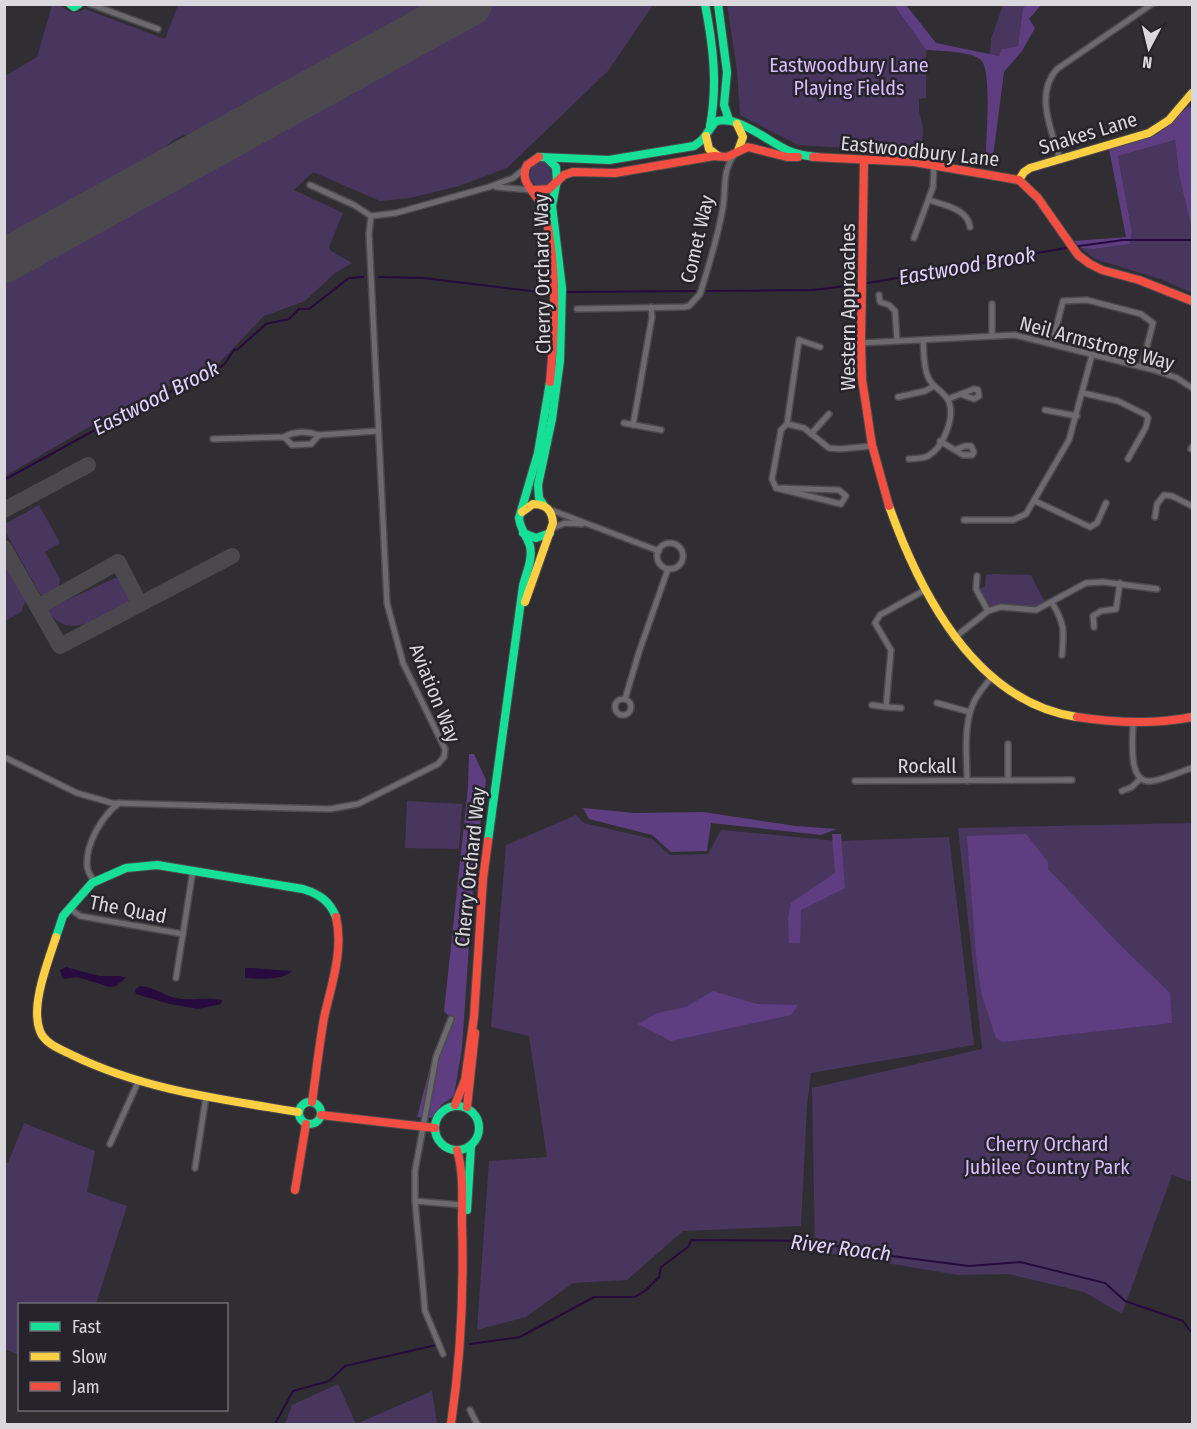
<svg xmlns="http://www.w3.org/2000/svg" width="1197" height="1429" viewBox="0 0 1197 1429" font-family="'Fira Sans Condensed',sans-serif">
<rect width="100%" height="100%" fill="#302e33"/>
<g fill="#48365e">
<path d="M52 5C68 4 66 19 85 9L165 39 178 5H432L408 18 406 16 331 57 333 60 194 134C179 133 169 143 159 153L5 236V76L37 57Z"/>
<polygon points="494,5 653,5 608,71 507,168 459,186 410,198 380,201 313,172 294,190 343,213 329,247 331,251 352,263 335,273 305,301 264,316 218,364 120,409 5,476 5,278 188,177 198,176 218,162 422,48 421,45"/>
<polygon points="727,5 894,5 926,50 926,98 919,99 919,111 923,128 922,153 798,145 740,115 737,70"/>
<polygon points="1003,5 1026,5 1023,8 1018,46 1002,49 1000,56 990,55 991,39"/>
<polygon points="1175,140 1179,175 1192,230 1192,293 1163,280 1095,259 1081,248 1094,249 1130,244 1132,232 1118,156"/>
<circle cx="543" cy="174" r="13"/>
<polygon points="39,505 60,543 45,552 60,579 58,591 45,597 40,594 5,531 5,524"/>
<polygon points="4,563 26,600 21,612 5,621"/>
<polygon points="992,574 1031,575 1046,605 1041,608 1007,607 988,611 976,589 985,587 986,575"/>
<path d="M115 578 123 580 132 596 130 601C106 614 66 645 48 609Z"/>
<polygon points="407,801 462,804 459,849 405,848"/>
<polygon points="576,815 584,823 652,839 670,855 708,854 721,830 838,841 949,837 974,1045 811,1073 807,1106 801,1226 683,1231 627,1280 573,1283 526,1317 477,1330 489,1161 547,1157 529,1036 491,1027 506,845"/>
<polygon points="1192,823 1192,1182 1172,1175 1122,1314 1084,1292 1009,1274 958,1275 815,1251 812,1088 982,1049 958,828"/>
<polygon points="24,1123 95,1151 87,1192 127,1206 96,1304 20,1304 19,1355 5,1349 4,1162 8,1163"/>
<polygon points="338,1384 356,1424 432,1391 437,1424 285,1424 292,1405"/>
</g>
<g fill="#5e3e81">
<path d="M894 5H906L936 43 999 56 1002 49 1018 46 1023 8 1026 5H1041L1029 19 1035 28 1022 51 1004 72 992 164H983V155L986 153C986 136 992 71 981 60 971 51 940 51 926 50Z"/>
<path d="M1190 105 1192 114V230L1179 175 1175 140 1118 156 1132 232 1130 244 1094 249 1081 248 1074 241 1126 237 1109 149C1144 138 1163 130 1190 105Z"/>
<polygon points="469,754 474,754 486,780 480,828 476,842 462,1048 454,1096 441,1105 434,1118 417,1117 432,1060 439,1056 454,1022 444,1011 468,788"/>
<polygon points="583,808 635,813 703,812 796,826 837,829 821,835 711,823 707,851 671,852 652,835 589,819"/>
<polygon points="832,834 841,834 845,888 801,910 800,943 789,943 788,917 791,903 835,873"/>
<polygon points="1026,834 1048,862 1048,869 1119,944 1170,993 1172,1023 1002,1042 996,1038 981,992 976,956 967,836"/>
<polygon points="713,991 757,1004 798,1005 791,1015 671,1041 638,1024 657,1013 686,1007"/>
</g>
<g fill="#270a3e">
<polygon points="66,967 99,976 120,976 126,978 116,986 110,987 77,977 63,979 60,970"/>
<path d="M245 968H252L292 971C281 981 259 979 245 978Z"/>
<path d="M140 986C156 987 166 998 182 999 197 1000 206 997 222 1000L221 1004 198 1009 170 1004 136 994 135 990Z"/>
</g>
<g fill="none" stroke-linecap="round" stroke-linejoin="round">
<g stroke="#270a3e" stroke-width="2">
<polyline points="1079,246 1123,240 1192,240"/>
<polyline points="379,277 423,278 548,293"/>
<polyline points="868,283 1066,248"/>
<polyline points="707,291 813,290 855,285"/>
<polyline points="568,292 695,291"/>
<polyline points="4,480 113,420 224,365 234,350 238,349 266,324 289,319 299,309 309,309 349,278 363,277"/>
<polyline points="470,1344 520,1337 594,1297 635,1297 646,1290 659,1277 661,1267 688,1247 691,1240 814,1241 868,1253 969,1266 1020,1262 1105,1283 1125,1301 1183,1321 1192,1333"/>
<polyline points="275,1424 293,1391 329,1381 345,1366 436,1345"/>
</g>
<g stroke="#4b494e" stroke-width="16">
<polyline points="4,510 88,465"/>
<polyline points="4,548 60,646 232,556"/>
<polyline points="38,607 118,562 140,604"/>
</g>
<polyline stroke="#4b494e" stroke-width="44" points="4,261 470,4"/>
<g stroke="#4b4a4d" stroke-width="8">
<g id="street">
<polyline points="90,4 158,29"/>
<path d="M1060 160C1052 130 1034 95 1057 69L1152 4"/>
<polyline points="310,185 354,205 371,216 396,213 489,187 513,178 523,170"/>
<polyline points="496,187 531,190"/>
<path d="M929 200C944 205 968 209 970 227"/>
<polyline points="914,238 933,187 934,165"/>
<polyline points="879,295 880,302 889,305 895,311 897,340"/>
<path d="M577 309 684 307 689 306 700 294C709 265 718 237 723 207 726 188 722 170 735 154"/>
<polyline points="992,335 992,304"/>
<polyline points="860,343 1015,335 1154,370 1177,378 1192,388"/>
<polyline points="1052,344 1063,301 1087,300 1141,314 1153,323 1142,366"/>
<polyline points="1083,393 1118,401 1146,415 1148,418 1146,427 1128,459"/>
<polyline points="898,397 925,391 934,386"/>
<polyline points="948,399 974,389 978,390 979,396 974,399 960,394"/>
<polyline points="1045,410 1077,416"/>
<polyline points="624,423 661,430"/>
<polyline points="787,424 804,428 829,448 841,449 872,446"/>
<polyline points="633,425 652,317 651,307"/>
<polyline points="811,434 829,414"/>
<polyline points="284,437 292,445 311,444 319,435"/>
<path d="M213 439 284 437C294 431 308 431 319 435L378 431"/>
<polyline points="940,441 955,450 965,446 971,446 974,452 972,455 963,455 955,450"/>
<polyline points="1191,449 1192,447"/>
<path d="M909 459C915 458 922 459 928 456 943 448 955 418 949 402 945 391 932 388 928 377 923 366 924 351 923 340"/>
<polyline points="776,488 839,490 846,496 841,504 776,488 772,479 781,430 787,424 799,340 820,347"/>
<polyline points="1035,501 1090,527 1097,523 1106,503"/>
<polyline points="551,510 659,551"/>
<polyline points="1155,517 1157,504 1164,495 1172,496 1192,506"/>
<polyline points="964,520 1013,520 1026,514 1069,440 1092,355"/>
<polyline points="553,528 565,523 582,524"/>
<circle cx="670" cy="556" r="13"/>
<polyline points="977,576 976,589 988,611"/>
<path d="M1052 603C1065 623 1064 632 1062 655"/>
<polyline points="1094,627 1093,616 1101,611 1116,609 1120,583"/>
<polyline points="954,638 988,611 1001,607 1036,610 1086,583 1103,582 1157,589"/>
<circle cx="623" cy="707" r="8"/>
<polyline points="625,699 639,652 668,569"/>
<polyline points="937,703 970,712"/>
<polyline points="872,705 886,707"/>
<polyline points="901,708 886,707 891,650 875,623 880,615 925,590"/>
<path d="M1133 723C1133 739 1127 785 1152 781 1166 779 1179 772 1192 768"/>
<polyline points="4,757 77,793 112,803 330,809 358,804 438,764 444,757 445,749 403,663 387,603 369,234 371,216"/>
<polyline points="1008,780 1008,744"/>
<polyline points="855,781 1072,780"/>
<path d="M967 781C967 757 963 727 973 704 977 694 985 685 992 677"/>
<polyline points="1122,791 1132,787 1140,779"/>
<path d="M95 882C91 877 87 871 87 865 86 843 102 816 119 803"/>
<polyline points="69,908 80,916 183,934"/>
<polyline points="176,978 193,870"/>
<polyline points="110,1144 138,1082"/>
<polyline points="195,1168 206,1097"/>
<polyline points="415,1201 415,1171 436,1057 451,1019"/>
<polyline points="443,1354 425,1311 415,1201 462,1205"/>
<polyline points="470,1410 477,1424"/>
</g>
</g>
<g stroke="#4b4a4d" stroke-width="10">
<g id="fast">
<polyline points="70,4 74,7 79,4"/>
<path d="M705 4C713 45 718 84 710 126"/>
<polyline points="718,4 727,72 724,105 729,120"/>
<path d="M539 157 609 160 694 146 702 140 715 122C736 113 770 143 789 151 798 155 807 156 817 157"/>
<polyline points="547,158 556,167 557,182"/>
<polyline points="543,504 539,498 538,485 552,419 560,361 562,288 552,206 556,185"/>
<polyline points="523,533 536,538 550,533"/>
<path d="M488 841 523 586C526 573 533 560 530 546 527 536 520 529 519 518L538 453 550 382"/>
<path d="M56 937 63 916 92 883 126 868 157 865 303 889C319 894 330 901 336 917"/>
<circle cx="310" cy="1113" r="11"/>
<circle cx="457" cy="1128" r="22"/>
<polyline points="467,1210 471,1146"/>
</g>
</g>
<g stroke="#4b4a4d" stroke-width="10">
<g id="slow">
<polyline points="737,124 743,137 738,151"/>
<polyline points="706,136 709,149 718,156"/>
<polyline points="1019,180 1024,172 1030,168 1149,133 1169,120 1192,93"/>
<path d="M889 506C920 593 975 702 1077 717"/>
<path d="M522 512 533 504C546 504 552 510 553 523L525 602"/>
<path d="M56 937C48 962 30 1006 40 1031 45 1044 60 1049 72 1055 144 1090 220 1099 298 1112"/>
</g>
</g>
<g stroke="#4b4a4d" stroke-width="10">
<g id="jam">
<path d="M539 157 527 165C517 184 541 195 545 213 558 268 555 327 550 382"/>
<polyline points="813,157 914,162 1019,180 1038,198 1078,255 1090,264 1102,270 1139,280 1192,301"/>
<polyline points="864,160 861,341 862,379 872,445 889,506"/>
<polyline points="533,190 549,189 564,175 573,172 615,173 714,156 727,157 748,147 787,157 798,157"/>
<path d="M1077 717C1116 723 1153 725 1192 717"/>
<path d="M312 1102C316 1074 319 1046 324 1018 331 986 344 950 336 917"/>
<polyline points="455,1105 465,1080 474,1017 483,879 488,841"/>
<polyline points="467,1107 475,1033"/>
<polyline points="321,1115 435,1128"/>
<polyline points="295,1190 306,1124"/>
<path d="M451 1424C461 1357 464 1290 462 1223 462 1198 464 1174 457 1150"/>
</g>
</g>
<use href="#street" stroke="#6c6a6e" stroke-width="5"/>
<use href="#fast" stroke="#16e098" stroke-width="8"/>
<use href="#slow" stroke="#ffcf43" stroke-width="8"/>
<use href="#jam" stroke="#f24e42" stroke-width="8"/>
</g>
<g text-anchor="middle" stroke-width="5" stroke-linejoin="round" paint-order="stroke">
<g font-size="20" fill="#d7bbfc" stroke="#26232b">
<text x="849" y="72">Eastwoodbury Lane<tspan x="849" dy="23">Playing Fields</tspan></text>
<text x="1047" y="1151">Cherry Orchard<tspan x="1047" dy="23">Jubilee Country Park</tspan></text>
</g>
<g font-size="20" fill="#dad8dd" stroke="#26232b">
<text transform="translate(1088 133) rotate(-17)" y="7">Snakes Lane</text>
<text transform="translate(920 151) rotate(6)" y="7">Eastwoodbury Lane</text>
<text transform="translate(697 239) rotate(-77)" y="7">Comet Way</text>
<text transform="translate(542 274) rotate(-91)" y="7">Cherry Orchard Way</text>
<text transform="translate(848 307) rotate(-90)" y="7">Western Approaches</text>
<text transform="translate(1097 343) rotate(15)" y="7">Neil Armstrong Way</text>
<text transform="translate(435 693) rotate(68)" y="7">Aviation Way</text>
<text x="927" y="773">Rockall</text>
<text transform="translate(470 867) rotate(-84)" y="7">Cherry Orchard Way</text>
<text transform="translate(128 909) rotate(11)" y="7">The Quad</text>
</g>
<g font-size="21" font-style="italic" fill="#e3d1fd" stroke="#26232b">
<text transform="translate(967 266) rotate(-10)" y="7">Eastwood Brook</text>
<text transform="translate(156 398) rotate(-27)" y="7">Eastwood Brook</text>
<text transform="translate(841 1248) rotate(7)" y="7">River Roach</text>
</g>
</g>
<rect width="1197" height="1429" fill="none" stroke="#dad8dd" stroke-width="12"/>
<rect x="18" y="1303" width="210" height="108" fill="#26232b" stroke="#6e6b72" stroke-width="1.5"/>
<rect x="30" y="1322" width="30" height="9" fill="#16e098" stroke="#6e6b72" stroke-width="1.5"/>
<text x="72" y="1333" font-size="18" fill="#dad8dd">Fast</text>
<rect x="30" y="1352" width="30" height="9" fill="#ffcf43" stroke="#6e6b72" stroke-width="1.5"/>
<text x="72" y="1363" font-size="18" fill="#dad8dd">Slow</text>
<rect x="30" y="1382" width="30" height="9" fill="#f24e42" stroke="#6e6b72" stroke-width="1.5"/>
<text x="72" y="1393" font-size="18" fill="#dad8dd">Jam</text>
<g transform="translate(1149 48) rotate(187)" stroke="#26232b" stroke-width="4.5" paint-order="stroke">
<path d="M0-4.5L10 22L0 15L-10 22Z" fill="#dad8dd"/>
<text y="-9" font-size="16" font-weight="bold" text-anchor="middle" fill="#dad8dd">N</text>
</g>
</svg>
